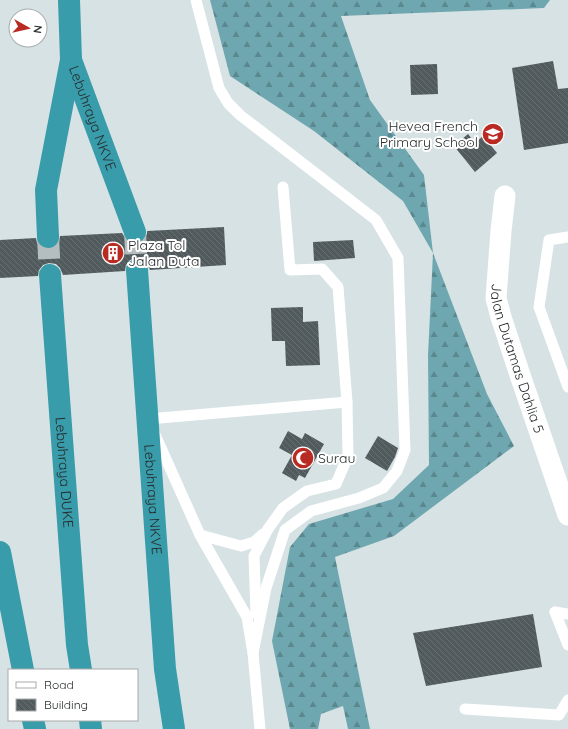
<svg xmlns="http://www.w3.org/2000/svg" width="568" height="729" viewBox="0 0 568 729" font-family="Quicksand,sans-serif">
<defs>
<pattern id="forest-firs" width="22" height="20" patternUnits="userSpaceOnUse"><rect width="22" height="20" fill="#6fa7b0"/><path d="M5 1l3.5 6h-7zM16 11l3.5 6h-7z" fill="#5b888f"/></pattern>
<pattern id="building-back-hatch" width="6" height="6" patternUnits="userSpaceOnUse"><rect width="6" height="6" fill="#515a5c"/><path d="M-1 5l2 2M0 0l6 6M5-1l2 2" fill="none" stroke="#676e70"/></pattern>
</defs>
<rect width="100%" height="100%" fill="#d7e2e4"/>
<polygon fill="url(#forest-firs)" points="210,0 550,0 544,8 341,16 370,100 424,175 433,253 487,394 514,446 394,536 335,557 370,729 348,729 343,706 321,714 318,729 290,729 272,641 290,547 309,524 393,499 429,465 428,355 433,253 403,201 314,131 230,76"/>
<g fill="url(#building-back-hatch)">
<polygon points="553,61 558,89 568,88 568,143 524,150 512,68"/>
<polygon points="437,64 438,94 411,95 410,65"/>
<polygon points="468,134 475,143 483,136 497,153 475,172 454,146"/>
<polygon points="224,227 226,265 150,270 147,263 142,259 137,258 130,260 126,265 125,271 63,275 60,268 56,264 49,263 43,265 39,270 38,276 0,278 0,240 36,238 37,243 42,248 49,249 55,247 59,243 60,236 122,233 127,241 133,244 140,244 144,240 147,234 147,231"/>
<polygon points="353,240 355,258 314,261 313,242"/>
<polygon points="303,307 303,322 318,321 320,365 286,366 285,341 272,341 271,308"/>
<polygon points="288,431 302,439 305,433 324,444 305,478 299,475 296,481 282,473 292,455 279,448"/>
<polygon points="378,436 398,448 395,457 387,471 365,458"/>
<polygon points="533,614 542,667 426,686 413,633"/>
</g>
<g fill="none" stroke-linecap="round" stroke-linejoin="round">
<g stroke="#b4bdbf" stroke-width="22" stroke-dasharray="22 11" stroke-linecap="butt">
<polyline points="135,232 137,270"/>
<polyline points="48,237 50,275"/>
</g>
<g stroke="#fff" stroke-width="11">
<polyline points="196,0 219,88 228,103 240,115 376,220 398,258 405,450 397,471 383,488 359,498 311,511 285,530 266,588 253,653"/>
<polyline points="568,237 549,240 539,307 568,387"/>
<polyline points="200,535 241,546 254,542 263,534"/>
<polyline points="555,612 568,645"/>
<polyline points="555,612 568,614"/>
<polyline points="256,614 254,556 268,529 283,508 307,491 336,484 348,456 347,402 338,287 322,269 290,270 283,187"/>
<polyline points="465,709 559,715 568,700"/>
<polyline points="260,729 253,653 247,617 200,535 148,419 347,402"/>
</g>
<path stroke="#fff" stroke-width="21" id="s1" d="M505 196 501 231 496 298 501 317 519 372 568 515"/>
<g stroke="#389caa" stroke-width="22">
<path id="s2" d="M69 0 71 60 135 232"/>
<polyline points="48,237 46,190 71,60"/>
<path id="s3" d="M137 270 165 669 174 729"/>
<path id="s4" d="M50 275 77 645 81 670"/>
<polyline points="0,552 23,670"/>
<polyline points="33,720 35,729"/>
<polyline points="90,720 91,729"/>
</g>
</g>
<defs>
<g id="school-disc" transform="scale(1.15)"><circle r="9.5" fill="#b92b22" stroke="#fff"/><path d="M0-5L7-2L0 1L-7-2ZM-4 1L0 2.5L4 1V4Q0 6-4 4Z" fill="#fff"/></g>
<g id="building-disc" transform="scale(1.15)"><circle r="9.5" fill="#b92b22" stroke="#fff"/><path d="M-4-6H4V6H1V3H-1V6H-4ZM-2.5-4.3h1.7v1.8h-1.7ZM.8-4.3h1.7v1.8H.8ZM-2.5-1h1.7V.8h-1.7ZM.8-1h1.7V.8H.8Z" fill="#fff"/></g>
<g id="mosque-disc" transform="scale(1.15)"><circle r="9.5" fill="#b92b22" stroke="#fff"/><path d="M3.5-4.9A6 6 0 1 0 3.5 4.9A5 5 0 1 1 3.5-4.9Z" fill="#fff"/></g>
</defs>
<g fill-rule="evenodd">
<use href="#school-disc" x="493" y="134"/>
<use href="#building-disc" x="113" y="253"/>
<use href="#mosque-disc" x="303" y="458"/>
</g>
<g text-anchor="middle" stroke-width="4" stroke-linejoin="round" paint-order="stroke">
<g font-size="14" fill="#272b2c" stroke="#fff">
<text dy="5" stroke="none"><textPath href="#s2" startOffset="122">Lebuhraya NKVE</textPath></text>
<text dy="5" stroke="none"><textPath href="#s1" startOffset="166">Jalan Dutamas Dahlia 5</textPath></text>
<text dy="5" stroke="none"><textPath href="#s4" startOffset="198">Lebuhraya DUKE</textPath></text>
<text dy="5" stroke="none"><textPath href="#s3" startOffset="230">Lebuhraya NKVE</textPath></text>
</g>
<g font-size="14" fill="#272b2c" stroke="#fff" text-anchor="start">
<text x="478" y="131" text-anchor="end">Hevea French<tspan x="478" dy="16">Primary School</tspan></text>
<text x="128" y="250">Plaza Tol<tspan x="128" dy="16">Jalan Duta</tspan></text>
<text x="318" y="463">Surau</text>
</g>
</g>
<rect x="8" y="669" width="130" height="52" fill="#ffffff" stroke="#a9aaab"/>
<rect x="16" y="682" width="20" height="6" fill="#ffffff" stroke="#a9aaab"/>
<text x="44" y="689" font-size="12" fill="#272b2c">Road</text>
<rect x="16" y="699" width="20" height="12" fill="url(#building-back-hatch)" stroke="#a9aaab"/>
<text x="44" y="709" font-size="12" fill="#272b2c">Building</text>
<g transform="translate(28 28) rotate(98)"><circle r="19" fill="#ffffff" stroke="#a9aaab"/>
<path d="M0-3L7 15L0 10L-7 15Z" fill="#b92b22"/>
<text y="-6" font-size="11" font-weight="bold" text-anchor="middle" fill="#272b2c">N</text>
</g>
</svg>
